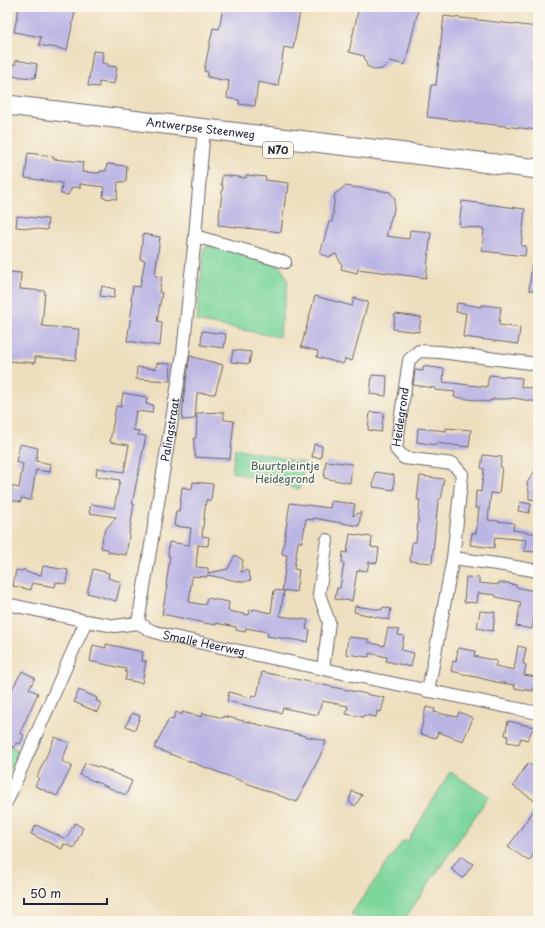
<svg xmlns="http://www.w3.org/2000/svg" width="545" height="928" viewBox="0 0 545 928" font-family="'Playpen Sans',sans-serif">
<rect width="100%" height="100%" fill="#fbf7ec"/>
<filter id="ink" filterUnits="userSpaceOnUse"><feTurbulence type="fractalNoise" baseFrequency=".025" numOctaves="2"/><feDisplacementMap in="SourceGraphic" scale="8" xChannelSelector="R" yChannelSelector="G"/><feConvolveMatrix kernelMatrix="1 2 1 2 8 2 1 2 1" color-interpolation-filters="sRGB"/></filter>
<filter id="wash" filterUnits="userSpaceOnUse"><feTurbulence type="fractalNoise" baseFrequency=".012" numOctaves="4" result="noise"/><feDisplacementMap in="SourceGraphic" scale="16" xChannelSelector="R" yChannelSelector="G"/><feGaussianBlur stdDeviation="0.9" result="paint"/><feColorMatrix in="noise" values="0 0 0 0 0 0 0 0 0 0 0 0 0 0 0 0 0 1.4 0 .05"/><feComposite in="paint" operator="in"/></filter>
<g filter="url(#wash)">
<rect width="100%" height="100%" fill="#eddfbe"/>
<g fill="#7dd69c" stroke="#507c6c">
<polygon points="212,245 279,266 285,274 288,283 279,337 197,321 204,248"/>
<polygon points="235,448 305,463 299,489 232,472"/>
<polygon points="7,746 19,750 7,776"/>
<polygon points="450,772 489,796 403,921 362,921 351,914 403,841 408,841"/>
</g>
<g id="blocks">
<g fill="#bbb5e4">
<polygon points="19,7 76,7 67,50 39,45 41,37 14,32"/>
<polygon points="223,7 301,7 293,49 284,47 278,86 258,82 255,106 239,104 239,100 227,98 229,81 207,77 208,72 204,71 213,28 219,29"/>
<polygon points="359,7 419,7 405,65 390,61 382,69 374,70 367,66 364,56 349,52"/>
<polygon points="444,16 538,27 535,59 538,59 538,130 427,117 431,85 436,85"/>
<polygon points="93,51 103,52 102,63 108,64 108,66 117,67 114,84 99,82 99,87 88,86"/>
<polygon points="16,60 37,64 35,78 10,76 12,64 15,65"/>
<polygon points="28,153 53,156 53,159 83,162 82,172 100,173 100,171 106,171 107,164 127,166 126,182 118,182 117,199 103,198 104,187 80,184 80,188 72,187 68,195 61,194 62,183 25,178"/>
<polygon points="222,175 246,178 246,175 266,177 265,180 289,183 288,193 286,193 281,232 218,225 223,185 221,185"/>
<polygon points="345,186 390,192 395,199 393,215 392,215 386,236 409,239 410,230 431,232 426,278 358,269 357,273 341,269 342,265 336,254 330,257 320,254 329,222 332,222 335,194"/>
<polygon points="462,201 525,209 521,246 526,246 525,256 482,251 484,229 459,226"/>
<polygon points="17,216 48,219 47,230 16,227"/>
<polygon points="143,234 160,237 155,276 162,277 159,292 162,293 157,321 162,322 160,346 127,341 133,301 131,300 133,286 140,287 145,260 140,259"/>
<polygon points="532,264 538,264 538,291 529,290"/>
<polygon points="10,272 21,273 20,289 45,291 42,326 79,329 76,360 39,357 35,357 35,363 7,361 7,304"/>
<polygon points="102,286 115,289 114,298 100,296"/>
<polygon points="315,296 352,306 354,298 368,302 352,361 345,359 343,364 317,357 318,351 301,347"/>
<polygon points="457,303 481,307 481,305 501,307 499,325 520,328 518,344 463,337 466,313 456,312"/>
<polygon points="395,314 421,317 419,332 393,329"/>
<polygon points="202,331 226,334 224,348 201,345"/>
<polygon points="233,350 251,352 249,364 231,362"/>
<polygon points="190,356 223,365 215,394 197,393 195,419 182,420 184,394"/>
<polygon points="157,363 171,364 170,381 136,379 137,367 156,369"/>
<polygon points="423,366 444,369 443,382 487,387 489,375 522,378 521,387 538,389 538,402 513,398 508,399 493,399 493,401 490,400 489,402 454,397 455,392 435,390 435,388 413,385 415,370 423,371"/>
<polygon points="372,375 387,376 386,396 370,394"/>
<polygon points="123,393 147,397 146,404 153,405 152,413 136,411 133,430 139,431 138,435 146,436 132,504 134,504 126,555 108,552 108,549 101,548 103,535 106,529 116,517 89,513 91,504 114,508 120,480 96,476 97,468 124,472 129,445 110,442 116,406 121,407"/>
<polygon points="224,412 224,420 234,421 230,459 195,457 195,450 194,450 194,438 196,438 197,413"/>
<polygon points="370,412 384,413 381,432 368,430"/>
<polygon points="418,428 446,431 446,428 471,430 469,447 436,443 436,445 417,442"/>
<polygon points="20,444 38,448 36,461 51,464 50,472 36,470 31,500 21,498 21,502 10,500 12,486 19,488 23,464 16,462"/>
<polygon points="314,444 322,446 321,458 312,457"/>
<polygon points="483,455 502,457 500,466 502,467 499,494 491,493 488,520 514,523 513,530 538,534 538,550 534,550 534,552 524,551 526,540 495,537 494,548 470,545 472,533 476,533 477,525 479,508 475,508 476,491 481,492 484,469 481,468"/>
<polygon points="326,461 352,464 350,483 324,478"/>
<polygon points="538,466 538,500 529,499 529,491 527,483"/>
<polygon points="375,472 394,475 394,490 373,487"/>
<polygon points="420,476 444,479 442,489 442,497 438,501 432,563 410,561 412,542 416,542 420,500 417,500"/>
<polygon points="193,482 213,484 211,500 206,500 202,536 209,537 208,546 198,545 196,567 208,568 208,573 228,569 235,555 243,560 241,572 246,570 248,571 251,580 243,582 207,575 207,577 192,576 189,602 205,605 207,598 229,602 228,611 249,615 250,610 253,611 253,609 271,613 274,590 284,591 280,616 308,620 306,629 310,630 308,642 267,636 268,632 246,628 245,632 236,630 236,627 216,623 216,625 209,624 162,614 167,586 166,586 170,556 168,556 169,542 189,545 191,528 174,526 176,511 179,511 182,487 192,489"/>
<polygon points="331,501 355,504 353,516 361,512 359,526 313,518 313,520 306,519 302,542 298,542 294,569 299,570 296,592 282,590 287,555 282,554 290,503 330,508"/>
<polygon points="520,502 531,504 529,513 518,511"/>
<polygon points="350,534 372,537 371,547 379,548 377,563 369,562 367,571 359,570 358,572 357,571 352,601 335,599 337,588 340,588 344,563 342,562 343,552 347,553"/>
<polygon points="43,566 68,570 66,584 56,582 55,587 32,583 31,590 13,586 16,570 22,571 24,569 26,572 41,575"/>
<polygon points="93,569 109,573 108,578 121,582 116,601 87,593"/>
<polygon points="466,577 479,578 479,583 498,585 498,583 509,583 509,584 516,585 516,587 538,592 538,613 535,612 532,629 516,626 521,602 496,597 496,595 478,593 477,603 464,602"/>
<polygon points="355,606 382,610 383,607 391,609 389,620 354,612"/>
<polygon points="480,611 495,612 493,631 477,628"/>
<polygon points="388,628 399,630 398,635 404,636 401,650 414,653 411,667 386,661 387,657 369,653 369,657 346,654 348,637 368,639 368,642 384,646"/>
<polygon points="106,644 143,652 142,661 146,661 142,683 125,680 127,672 125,672 126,669 90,661 93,645 106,648"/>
<polygon points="518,646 526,648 523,664 526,665 524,675 536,677 533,691 514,688 515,685 496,682 451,671 453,661 456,662 458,648 475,651 474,656 497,661 495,666 514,670"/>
<polygon points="22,671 35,678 29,689 38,693 20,733 24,735 20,744 16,743 14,748 7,745 7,698"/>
<polygon points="262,672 385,698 381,712 377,711 376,717 364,715 363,717 346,714 348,706 322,701 318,715 283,708 281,713 227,701 229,692 251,698 252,695 257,696"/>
<polygon points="79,690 97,698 96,701 101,703 97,712 74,702"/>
<polygon points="426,707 435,709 434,712 457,717 459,712 473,718 463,741 438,732 436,738 420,734"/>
<polygon points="176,712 182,715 182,712 202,717 203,713 223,718 223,716 326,741 323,750 297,802 154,748 169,719 173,720"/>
<polygon points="132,713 140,716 135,730 126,726"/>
<polygon points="508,721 534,727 527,740 521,738 519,744 507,742 508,736 505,735"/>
<polygon points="55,737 69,743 62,761 72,766 57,796 35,786 39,778 37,777"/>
<polygon points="85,763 105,769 132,781 126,795 80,775"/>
<polygon points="528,763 538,770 538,803 513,786"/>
<polygon points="352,791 362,795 355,806 349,802"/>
<polygon points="538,804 538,848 529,861 508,847"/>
<polygon points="75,823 83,828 74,848 64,844 62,849 31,834 36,825 66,839"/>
<polygon points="461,856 473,864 463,878 451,869"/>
</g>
</g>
</g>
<g filter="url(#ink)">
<use href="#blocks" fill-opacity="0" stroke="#696469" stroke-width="1"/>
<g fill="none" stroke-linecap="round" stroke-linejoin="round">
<g stroke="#696469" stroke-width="14">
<g id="street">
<polyline points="195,236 285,262"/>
<polyline points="453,558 504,565 538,571"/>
<path id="s1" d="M7 604 86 621 115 626 138 623 152 631 165 635 323 669 538 713"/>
<path id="s2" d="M138 623 183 353 195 236 204 128"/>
<polyline points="323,669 329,622 319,594 327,540"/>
<path id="s3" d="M428 691 453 558 462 474 453 464 404 458 396 449 409 360 419 351 440 352 538 364"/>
<polyline points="7,801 86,621"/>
</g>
</g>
<g stroke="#696469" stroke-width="21">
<g id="primary">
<path id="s4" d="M7 105 538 169"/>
</g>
</g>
<use href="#street" stroke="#fff" stroke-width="12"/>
<use href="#primary" stroke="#fff" stroke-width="19"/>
</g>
</g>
<g text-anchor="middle" stroke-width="3.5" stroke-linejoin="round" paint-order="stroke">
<rect fill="#fbf7ec" stroke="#636270" stroke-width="1" x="263" y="142" width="30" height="16" rx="3"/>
<g font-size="10" font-weight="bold" fill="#22223b">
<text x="278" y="154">N70</text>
</g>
<g font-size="11" fill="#22223b" stroke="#fbf7ec">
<text dy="4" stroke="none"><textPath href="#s4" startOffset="195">Antwerpse Steenweg</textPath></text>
<text dy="4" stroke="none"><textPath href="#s3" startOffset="327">Heidegrond</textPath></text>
<text dy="4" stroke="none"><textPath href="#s2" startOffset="196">Palingstraat</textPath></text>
<text dy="4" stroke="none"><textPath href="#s1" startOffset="203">Smalle Heerweg</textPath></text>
</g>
<g font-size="11" fill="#3d5858" stroke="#fbf7ec">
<text x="285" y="470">Buurtpleintje<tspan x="285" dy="13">Heidegrond</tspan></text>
</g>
</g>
<rect width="545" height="928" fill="none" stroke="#fbf7ec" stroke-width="24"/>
<path d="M24 898v6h83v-6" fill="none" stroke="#22223b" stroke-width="2"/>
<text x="30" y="898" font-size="12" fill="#22223b" stroke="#fbf7ec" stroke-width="3" paint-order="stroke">50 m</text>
</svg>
